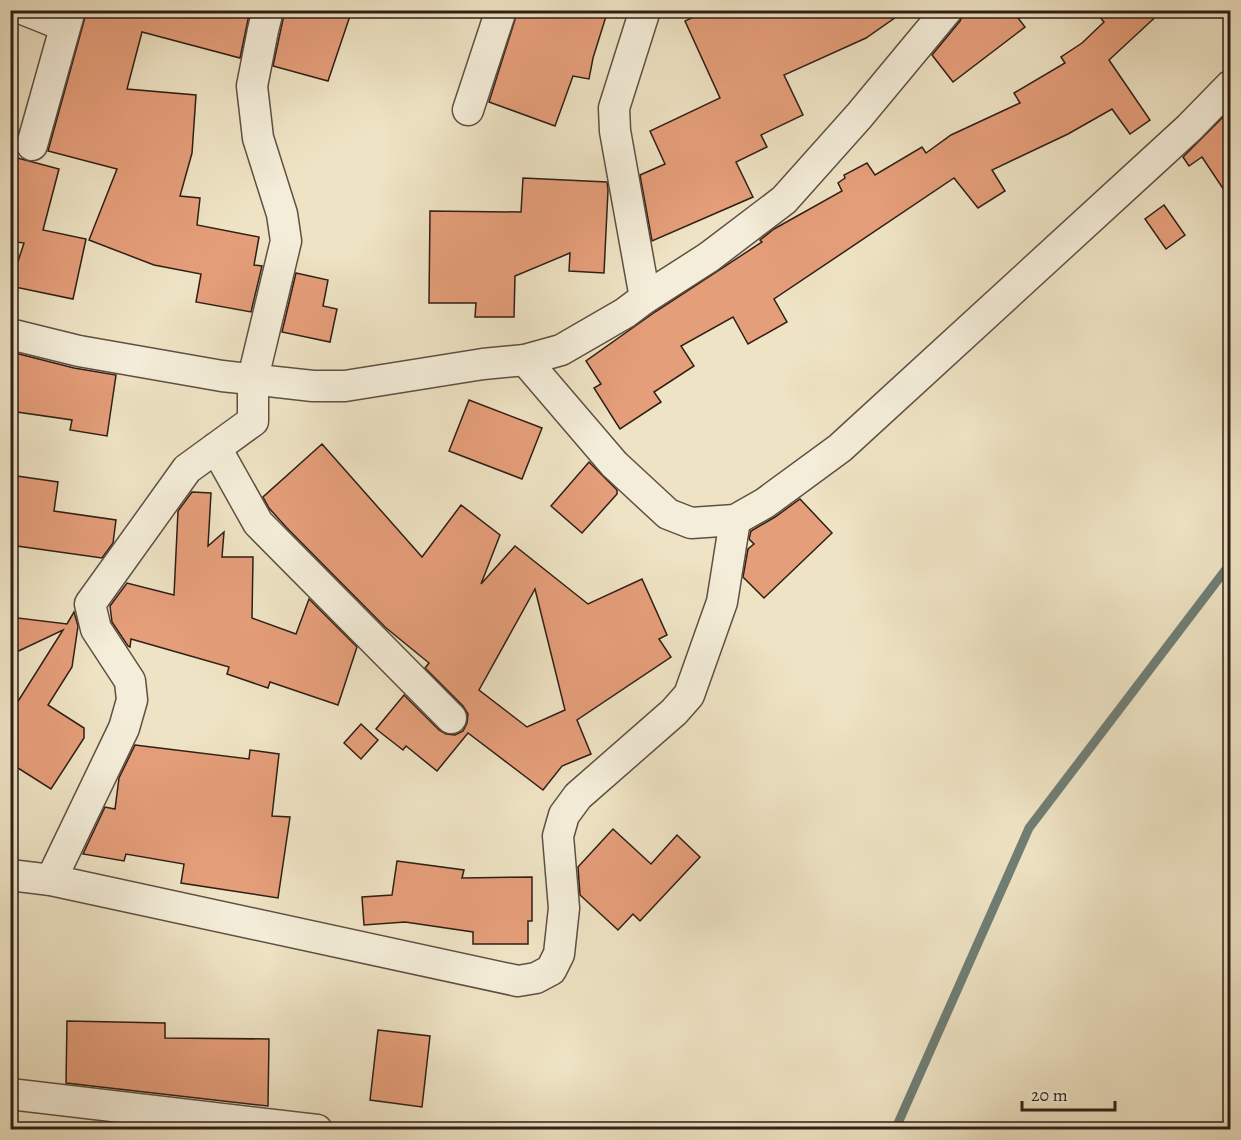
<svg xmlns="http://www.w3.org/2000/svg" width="1241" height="1140" viewBox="0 0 1241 1140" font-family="Alegreya,serif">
<rect width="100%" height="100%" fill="#eee3c4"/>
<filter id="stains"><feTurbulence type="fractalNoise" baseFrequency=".00333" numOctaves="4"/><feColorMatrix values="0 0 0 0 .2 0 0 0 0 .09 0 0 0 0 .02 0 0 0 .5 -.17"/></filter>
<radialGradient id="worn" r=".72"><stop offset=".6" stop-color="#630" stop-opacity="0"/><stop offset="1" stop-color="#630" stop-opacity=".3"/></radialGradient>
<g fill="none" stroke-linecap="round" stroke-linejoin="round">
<polyline stroke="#6f7e75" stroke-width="9" points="895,1130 1029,828 1230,564"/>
</g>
<g fill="#e59e7a" stroke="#2f1f16" stroke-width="1.5" fill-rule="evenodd">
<polygon points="87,10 250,10 240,58 142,32 127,89 196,95 192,153 180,196 200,198 197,225 259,237 254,265 262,266 251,312 196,302 201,274 154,265 89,240 117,169 48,151"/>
<polygon points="285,10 352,10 328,81 273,66"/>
<polygon points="518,10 608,10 593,58 589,79 573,76 555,126 489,102"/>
<polygon points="708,10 906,10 866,38 784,75 803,115 761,135 767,147 736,162 753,197 652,241 640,175 665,164 650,131 720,98 685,21"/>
<polygon points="969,10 1012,10 1025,27 953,82 932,55 960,21 963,14"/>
<polygon points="1094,10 1163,10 1109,60 1150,120 1130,134 1112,109 1068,134 992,170 1005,191 978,208 954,178 774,299 787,322 748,344 733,317 681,346 694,366 654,392 661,402 620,429 594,388 601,384 586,361 655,312 762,242 760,240 774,229 842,191 838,183 845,178 844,175 867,163 875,175 922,147 926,153 951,135 1020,103 1014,93 1065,63 1061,57 1082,43 1104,22"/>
<polygon points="1230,110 1230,199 1202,157 1189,166 1183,157"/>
<polygon points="10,156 59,169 43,230 86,239 73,299 10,286 24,243 10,241"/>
<polygon points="523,178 607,182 608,190 604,273 569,271 570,253 515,276 514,317 475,317 476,303 429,303 430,211 521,212"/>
<polygon points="1164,205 1185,235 1166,249 1145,219"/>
<polygon points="296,273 328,280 323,306 337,309 330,342 282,332"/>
<polygon points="15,353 74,368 116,375 107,436 70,430 72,420 10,411 10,357 14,358"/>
<polygon points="469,400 542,428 522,479 449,451"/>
<path d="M322 444 422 557 461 505 500 535 481 584 515 546 588 604 642 579 667 635 659 639 671 657 577 720 591 754 562 766 543 790 468 733 437 771 406 746 403 750 376 729 404 695 439 730 446 734 455 735 463 731 467 723 468 714 463 706 425 668 429 663 385 627 286 527 269 508 263 497ZM535 589 565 710 527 727 479 690Z"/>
<polygon points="589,462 617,490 617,494 582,533 551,506"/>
<polygon points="10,475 58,482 54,511 116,520 113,543 102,558 10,545"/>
<polygon points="192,492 211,493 208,546 224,532 222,557 253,557 252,618 296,634 309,599 357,647 338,705 270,682 268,688 227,674 229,667 131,639 130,647 128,646 112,622 110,606 127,583 174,595 178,511"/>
<polygon points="800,499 832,533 764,598 743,577 748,549 754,544 749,539 751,531 775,517"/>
<polygon points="74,612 78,626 72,667 48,705 84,728 84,738 51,789 10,763 10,714 63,630 10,655 10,617 67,624"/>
<polygon points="361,724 378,740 361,759 344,743"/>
<polygon points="135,745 249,759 250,750 279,754 272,816 290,817 278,898 181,883 184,864 126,854 124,861 83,854 105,807 115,809 119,778"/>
<polygon points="613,829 651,864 677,835 700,857 640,921 633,914 618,930 580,895 578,867"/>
<polygon points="397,861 464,870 462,878 532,877 532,921 528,921 528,944 473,944 473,932 405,922 364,925 362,897 392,895"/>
<polygon points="67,1021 165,1023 165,1038 269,1039 268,1106 66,1083"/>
<polygon points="378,1030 430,1036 422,1107 370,1100"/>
</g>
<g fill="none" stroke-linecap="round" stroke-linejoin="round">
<g stroke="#5f5042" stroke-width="33">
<g id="minor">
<polyline points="25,10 65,26"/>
<polyline points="645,10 614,108 615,131 645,298"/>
<polyline points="468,110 501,10"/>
<polyline points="32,145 70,10"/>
<polyline points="10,334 79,351 222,376 313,386 345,386 483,364 525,360 561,350 625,313 645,298 709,257 784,200 859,116 947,10"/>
<polyline points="525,360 614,464 668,514 691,523 735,520 765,503 840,448 1189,128 1230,86"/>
<polyline points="216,448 258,523 451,718"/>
<polyline points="10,875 51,880 518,981 536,978 551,970 559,954 564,908 558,836 564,815 578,796 674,712 689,695 722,602 735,520"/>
<polyline points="51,880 124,728 132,700 130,681 96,629 90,604 187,469 253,421 253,378 286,241 282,214 258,138 252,86 263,30 268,10"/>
<polyline points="10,1094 317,1130"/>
</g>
</g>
<use href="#minor" stroke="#f4edd9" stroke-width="30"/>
</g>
<rect width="1241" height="1140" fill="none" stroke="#eee3c4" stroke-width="36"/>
<rect x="12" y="12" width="1217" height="1116" fill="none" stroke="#2f1f16" stroke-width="3"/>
<rect x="18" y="18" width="1205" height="1104" fill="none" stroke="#2f1f16" stroke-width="1.5"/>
<path d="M1022 1101v9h93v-9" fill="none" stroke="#2f1f16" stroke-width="3"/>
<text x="1031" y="1101" font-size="18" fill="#2f1f16" stroke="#f4edd9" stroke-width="4.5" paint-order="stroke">20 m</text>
<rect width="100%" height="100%" filter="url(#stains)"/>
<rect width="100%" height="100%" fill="url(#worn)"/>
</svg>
